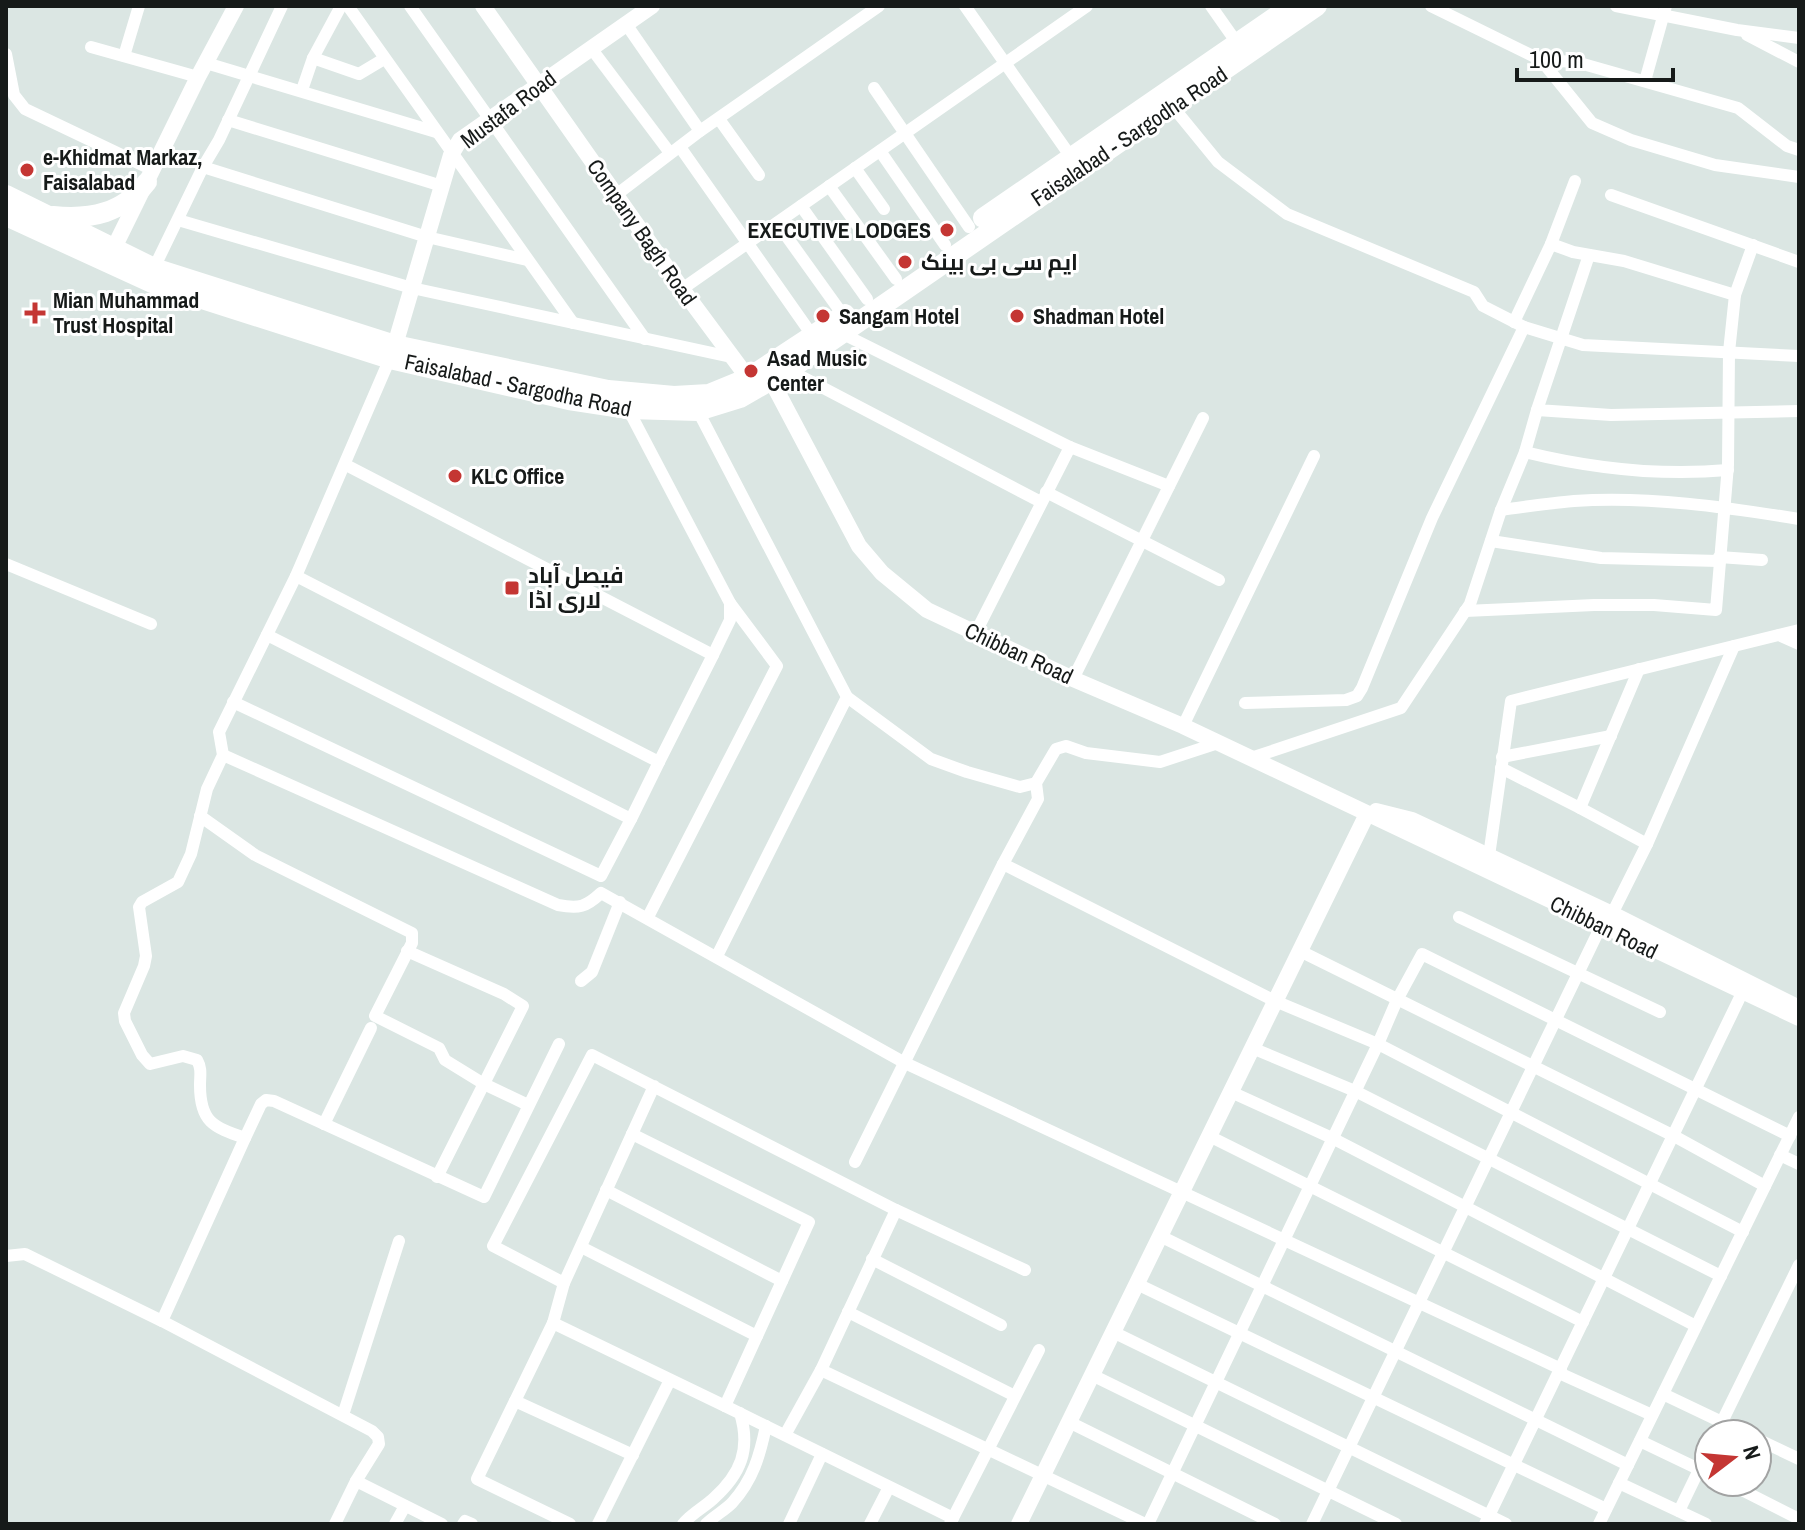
<svg xmlns="http://www.w3.org/2000/svg" width="1805" height="1530" viewBox="0 0 1805 1530" font-family="'Archivo Narrow',Cairo,sans-serif">
<rect width="100%" height="100%" fill="#dbe6e3"/>
<g fill="none" stroke-linecap="round" stroke-linejoin="round">
<g stroke="#fff" stroke-width="12">
<polyline points="348,6 573,323"/>
<polyline points="410,6 645,339"/>
<polyline points="965,6 1071,157"/>
<polyline points="1211,6 1237,43"/>
<polyline points="1431,6 1541,60 1576,62 1738,108 1787,146 1799,150"/>
<polyline points="1616,6 1737,30 1799,38"/>
<polyline points="626,24 700,131"/>
<polyline points="1747,35 1799,62"/>
<polyline points="91,47 198,77"/>
<polyline points="591,48 670,153"/>
<polyline points="6,54 14,95 25,109 153,170"/>
<polyline points="124,56 139,6"/>
<polyline points="313,58 341,6"/>
<polyline points="1541,60 1592,123 1631,140 1715,165 1799,177"/>
<polyline points="206,63 436,132"/>
<polyline points="1645,81 1666,6"/>
<polyline points="874,88 969,227"/>
<polyline points="302,90 313,58 359,74 384,59"/>
<polyline points="1173,107 1218,162 1287,214 1474,292 1483,306 1524,327 1583,345 1799,356"/>
<polyline points="719,119 759,175"/>
<polyline points="228,120 442,186"/>
<polyline points="680,147 812,335"/>
<polyline points="880,151 945,245"/>
<polyline points="203,167 427,237 527,260"/>
<polyline points="855,168 884,209"/>
<polyline points="829,186 896,279"/>
<polyline points="616,195 700,131 879,6"/>
<polyline points="1611,195 1799,262"/>
<polyline points="801,206 867,299"/>
<polyline points="178,220 412,288 731,357"/>
<polyline points="777,223 843,315"/>
<polyline points="1551,244 1575,181"/>
<polyline points="1589,255 1537,410 1611,415 1799,411"/>
<polyline points="154,268 203,167 219,140 282,6"/>
<polyline points="682,289 1087,6"/>
<polyline points="1514,322 1551,244 1573,252 1624,261 1735,295"/>
<polyline points="841,333 1070,447 1169,486"/>
<polyline points="789,370 1041,502"/>
<polyline points="627,407 730,603 730,620 713,655"/>
<polyline points="698,411 847,697 717,956"/>
<path d="M1525 452C1590 468 1661 476 1728 470"/>
<polyline points="1046,492 1219,580"/>
<path d="M1501 510C1525 507 1549 503 1574 501 1649 496 1725 507 1799 519"/>
<polyline points="1491,541 1601,558 1719,561"/>
<polyline points="1719,557 1762,560"/>
<polyline points="6,564 151,624"/>
<polyline points="296,576 659,762 713,655 346,465"/>
<polyline points="1465,611 1594,605 1654,605 1716,610 1728,465 1729,352 1735,295 1753,245"/>
<polyline points="975,634 1070,447"/>
<polyline points="267,635 631,819 659,762"/>
<polyline points="1779,635 1799,644"/>
<polyline points="1073,679 1203,418"/>
<polyline points="847,697 931,759 967,772 1020,787 1036,783"/>
<polyline points="233,702 601,876 631,819"/>
<polyline points="1245,703 1346,700 1357,696 1362,688 1432,518 1524,327"/>
<polyline points="1183,726 1314,456"/>
<path d="M223 755 558 905C579 909 586 907 601 893L905 1063 1561 1369"/>
<polyline points="1502,757 1611,736"/>
<polyline points="1251,758 1401,708 1470,604 1501,510 1525,452 1537,410"/>
<polyline points="1501,768 1580,808 1639,669"/>
<polyline points="1580,808 1647,844"/>
<polyline points="200,816 255,855 412,933 412,943 375,1016 439,1048 445,1060 484,1084 528,1105"/>
<polyline points="1489,856 1511,701 1799,630"/>
<polyline points="1003,864 1275,1001 1378,1044 1743,1232"/>
<polyline points="648,917 777,666 730,603"/>
<polyline points="1459,917 1660,1012"/>
<polyline points="407,951 504,994 523,1006 437,1177"/>
<polyline points="1300,951 1674,1136 1765,1186"/>
<polyline points="581,981 592,972 620,902"/>
<polyline points="1252,1048 1355,1091 1721,1276"/>
<polyline points="654,1086 564,1283 493,1246 592,1055 896,1210 821,1370 1145,1524"/>
<polyline points="1231,1092 1332,1138 1696,1326"/>
<polyline points="324,1124 371,1028"/>
<polyline points="1209,1136 1583,1322"/>
<path d="M245 1138C213 1127 200 1122 200 1085 200 1075 202 1069 197 1060L183 1056 150 1064 142 1055 125 1021 124 1013 144 966 146 956 139 907 142 902 178 882 191 854 207 789 223 755 219 732 296 576 391 356"/>
<polyline points="1780,1155 1799,1164"/>
<polyline points="855,1162 1003,864 1038,799 1036,783 1053,754 1056,749 1066,746 1086,753 1160,762 1218,743"/>
<polyline points="606,1190 782,1281"/>
<polyline points="896,1210 1025,1270"/>
<polyline points="1160,1236 1628,1465"/>
<polyline points="581,1247 757,1336"/>
<polyline points="6,1256 25,1254 162,1321"/>
<polyline points="872,1259 1001,1325"/>
<polyline points="564,1283 553,1323 725,1406 809,1222 632,1134"/>
<polyline points="1137,1284 1606,1509"/>
<polyline points="848,1312 1015,1396"/>
<polyline points="553,1323 477,1479 570,1524"/>
<polyline points="1113,1332 1506,1524"/>
<polyline points="1559,1373 1652,1415"/>
<polyline points="1092,1375 1396,1524"/>
<polyline points="1663,1394 1747,1434"/>
<polyline points="515,1401 633,1455"/>
<polyline points="725,1406 953,1518 950,1524"/>
<polyline points="343,1415 399,1241"/>
<polyline points="1069,1422 1275,1524"/>
<polyline points="1716,1434 1799,1265"/>
<polyline points="785,1435 821,1370"/>
<polyline points="1757,1439 1799,1459"/>
<polyline points="1640,1441 1709,1474"/>
<polyline points="356,1481 379,1444 378,1437 372,1431 162,1321 245,1138 261,1104 266,1100 274,1101 484,1197 559,1044"/>
<polyline points="1726,1482 1799,1519"/>
<polyline points="1619,1483 1706,1524"/>
<polyline points="1679,1511 1709,1449"/>
<polyline points="953,1518 1039,1350"/>
<polyline points="335,1524 356,1481 442,1524"/>
<polyline points="395,1524 405,1506"/>
<polyline points="463,1524 465,1521 472,1524"/>
<polyline points="598,1524 670,1380"/>
<path d="M683 1524C691 1514 703 1508 713 1499 741 1474 751 1449 740 1413"/>
<path d="M706 1524C714 1516 724 1511 732 1503 753 1480 760 1455 766 1426"/>
<polyline points="789,1524 822,1454"/>
<polyline points="870,1524 889,1487"/>
<polyline points="1148,1524 1378,1044 1397,1000 1422,954 1790,1136"/>
<polyline points="1312,1524 1601,926 1612,914 1647,844 1734,646"/>
<polyline points="1485,1524 1742,993"/>
<polyline points="1599,1524 1799,1117"/>
</g>
<g stroke="#fff" stroke-width="16">
<polyline points="483,6 682,289 748,378"/>
<polyline points="109,258 198,77 236,6"/>
<polyline points="395,345 451,155 460,140 652,6"/>
<polyline points="771,380 859,546 882,573 927,610 1073,679 1183,726 1799,1018"/>
<polyline points="1376,811 1412,820 1612,914 1793,1005"/>
<polyline points="1019,1524 1367,814"/>
</g>
<g stroke="#fff" stroke-width="20">
<polyline points="6,195 154,268 395,345 608,390 674,396 709,394 748,378 845,314"/>
<polyline points="6,216 152,283 390,359 569,400 628,409 698,411 740,398 789,370 1317,6"/>
<path d="M53 216C91 220 123 213 147 182"/>
<polyline points="983,218 1291,6"/>
</g>
</g>
<g fill="#c43633" stroke="#fff" stroke-width="3">
<circle cx="27" cy="170" r="8"/>
<circle cx="947" cy="230" r="8"/>
<circle cx="905" cy="262" r="8"/>
<path d="M31 301h8v8h8v8h-8v8h-8v-8h-8v-8h8z"/>
<circle cx="823" cy="316" r="8"/>
<circle cx="1017" cy="316" r="8"/>
<circle cx="751" cy="371" r="8"/>
<circle cx="455" cy="476" r="8"/>
<rect x="504" y="580" width="16" height="16" rx="4"/>
</g>
<g text-anchor="middle" stroke-width="6" stroke-linejoin="round" paint-order="stroke">
<g font-size="22" fill="#161a19" stroke="#fff">
<text transform="translate(508 109) rotate(-37)" y="8">Mustafa Road</text>
<text transform="translate(1129 136) rotate(-34)" y="8">Faisalabad - Sargodha Road</text>
<text transform="translate(642 232) rotate(55)" y="8">Company Bagh Road</text>
<text transform="translate(518 385) rotate(12)" y="8">Faisalabad - Sargodha Road</text>
<text transform="translate(1019 653) rotate(25)" y="8">Chibban Road</text>
<text transform="translate(1604 927) rotate(26)" y="8">Chibban Road</text>
</g>
<g font-size="22" font-weight="bold" fill="#161a19" stroke="#fff" text-anchor="start">
<text x="43" y="165">e-Khidmat Markaz,<tspan x="43" dy="25">Faisalabad</tspan></text>
<text x="931" y="238" text-anchor="end">EXECUTIVE LODGES</text>
<text x="921" y="270">ایم سی بی بینک</text>
<text x="53" y="308">Mian Muhammad<tspan x="53" dy="25">Trust Hospital</tspan></text>
<text x="839" y="324">Sangam Hotel</text>
<text x="1033" y="324">Shadman Hotel</text>
<text x="767" y="366">Asad Music<tspan x="767" dy="25">Center</tspan></text>
<text x="471" y="484">KLC Office</text>
<text x="528" y="583">فیصل آباد<tspan x="528" dy="25">لاری اڈا</tspan></text>
</g>
</g>
<rect width="1805" height="1530" fill="none" stroke="#161a19" stroke-width="16"/>
<g transform="translate(1733 1458) rotate(74)"><circle r="38" fill="#ffffff" stroke="#a2a3a3" stroke-width="2"/>
<path d="M0-6L14 30L0 20L-14 30Z" fill="#c43633"/>
<text y="-12" font-size="22" font-weight="bold" text-anchor="middle" fill="#161a19">N</text>
</g>
<path d="M1517 68v12h156v-12" fill="none" stroke="#161a19" stroke-width="4"/>
<text x="1529" y="68" font-size="24" fill="#161a19" stroke="#ffffff" stroke-width="6" paint-order="stroke">100 m</text>
</svg>
